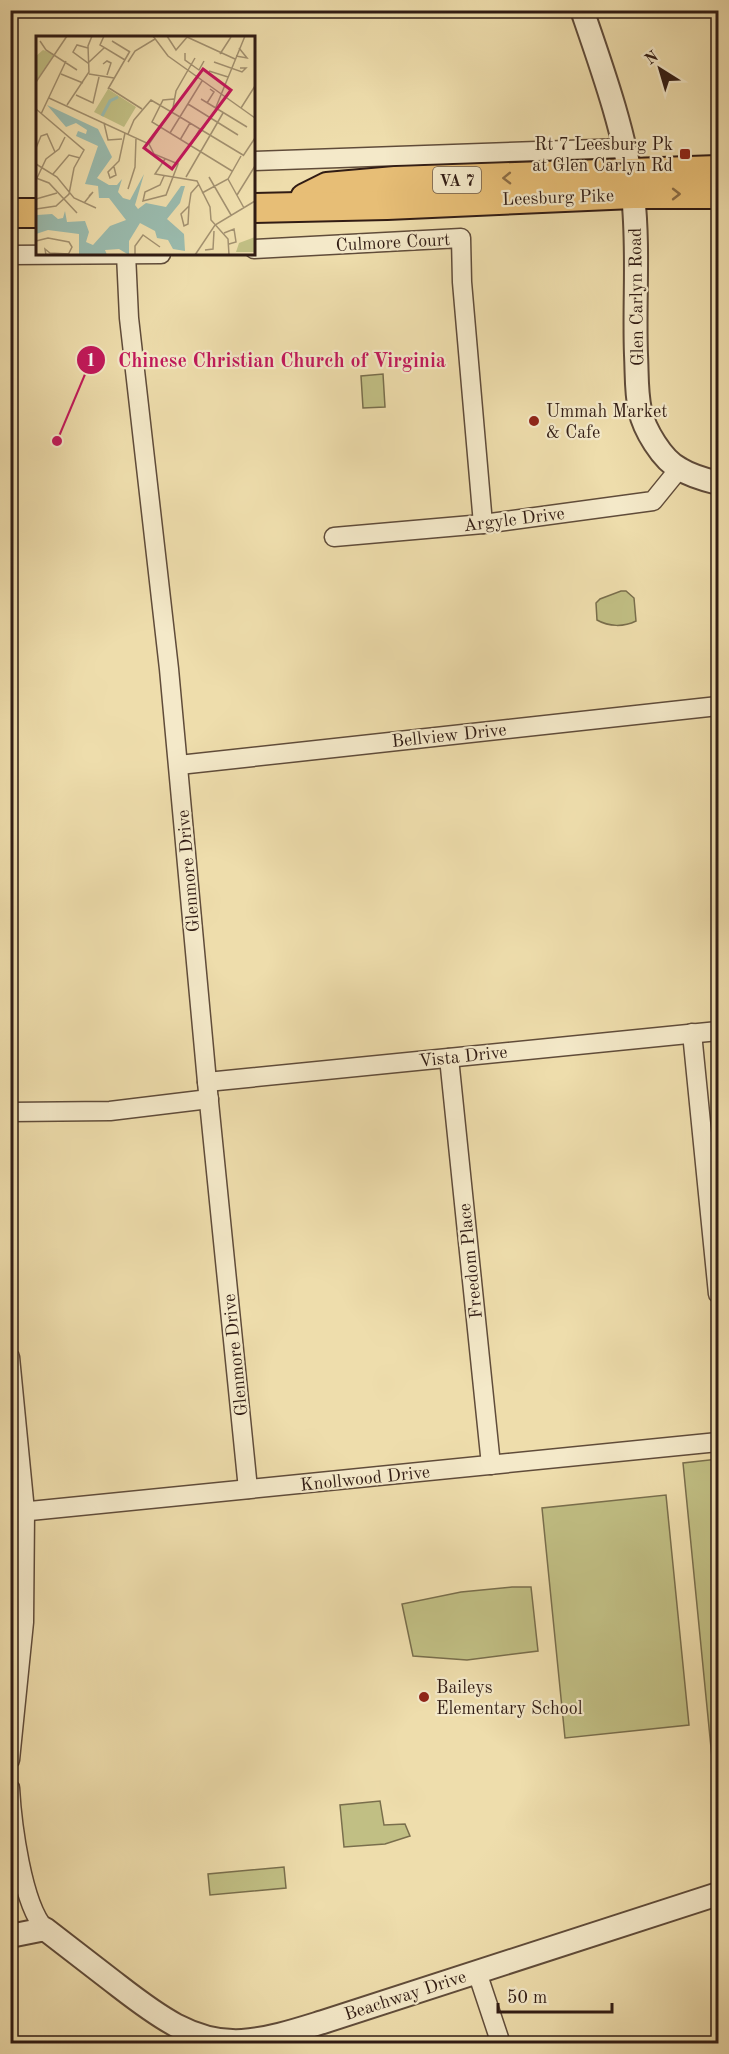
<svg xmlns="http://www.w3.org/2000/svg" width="729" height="2054" viewBox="0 0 729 2054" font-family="'Old Standard TT',serif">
<rect width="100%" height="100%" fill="#eeddac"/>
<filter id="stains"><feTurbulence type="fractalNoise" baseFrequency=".00333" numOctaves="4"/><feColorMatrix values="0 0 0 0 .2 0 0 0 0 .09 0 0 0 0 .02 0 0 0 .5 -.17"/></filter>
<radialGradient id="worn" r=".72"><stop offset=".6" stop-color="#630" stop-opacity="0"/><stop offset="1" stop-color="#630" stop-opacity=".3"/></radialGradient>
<g fill="#c1bf84" stroke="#796e4c" stroke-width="1.5">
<polygon points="383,374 385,407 363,408 361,376"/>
<path d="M621 591H626L634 598 636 621C624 627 609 627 597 620L596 603 600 599Z"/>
<polygon points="718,1459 718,1766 713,1768 683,1463"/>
<polygon points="666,1495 689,1725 565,1738 542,1508"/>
<polygon points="512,1587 531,1587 538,1651 467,1660 413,1656 402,1604 461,1592"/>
<polygon points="380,1801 384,1825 405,1824 410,1836 385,1844 344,1847 340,1805"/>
<polygon points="284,1867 286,1888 210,1895 208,1874"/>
</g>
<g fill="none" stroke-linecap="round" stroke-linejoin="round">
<g stroke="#604c3a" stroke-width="21">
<g id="minor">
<polyline points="254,161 624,148"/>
<polyline points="254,249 461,238 462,282 483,524"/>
<polyline points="126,254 129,318 169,669 207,1082 248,1489"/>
<polyline points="10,255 161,254"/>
<polyline points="334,537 483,524 653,501 679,469"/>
<polyline points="179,765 718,706"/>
<polyline points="692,1033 718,1294"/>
<polyline points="449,1058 491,1465"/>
<polyline points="207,1082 718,1031"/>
<polyline points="10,1112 110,1111 209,1099"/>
<polyline points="10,1357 25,1511 24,1622 10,1760"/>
<polyline points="10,1513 718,1442"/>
<path d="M10 1788C12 1823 22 1904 45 1929"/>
<polyline points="477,1972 501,2044"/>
</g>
</g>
<g stroke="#604c3a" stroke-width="26">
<g id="tertiary">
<path d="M582 10C602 68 626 135 633 195 639 248 634 302 636 355 637 373 636 392 640 410 644 429 662 460 680 469 691 476 706 480 718 483"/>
<path d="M10 1936 45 1929C67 1946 89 1963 111 1980 150 2010 190 2044 242 2041 270 2039 297 2030 323 2022L718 1894"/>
</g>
</g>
<g stroke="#311c14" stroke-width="32">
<g id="primary">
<polyline points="305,198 327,187 395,181 718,170"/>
<polyline points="254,208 387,205 633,194 718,194"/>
<polyline points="10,213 38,213"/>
</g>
</g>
<use href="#minor" stroke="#f4e9c9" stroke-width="18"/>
<use href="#tertiary" stroke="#f4e9c9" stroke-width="22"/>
<use href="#primary" stroke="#e7be76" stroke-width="28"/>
</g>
<defs><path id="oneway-chevron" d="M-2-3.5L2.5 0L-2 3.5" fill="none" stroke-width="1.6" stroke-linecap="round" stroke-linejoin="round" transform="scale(1.5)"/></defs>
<g stroke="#8c6d45">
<use href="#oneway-chevron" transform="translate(507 178) rotate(179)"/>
<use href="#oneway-chevron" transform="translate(676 194)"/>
</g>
<g fill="#8f2418" stroke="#f4e9c9" stroke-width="2">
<rect x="679" y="148" width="12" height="12" rx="3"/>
<circle cx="534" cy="421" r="6"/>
<circle cx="424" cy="1697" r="6"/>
</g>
<g text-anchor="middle" stroke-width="4.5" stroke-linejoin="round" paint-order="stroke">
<rect fill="#f4e9c9" stroke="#6c5a4a" stroke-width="1.5" x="433" y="167" width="48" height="26" rx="4.5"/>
<g font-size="16" font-weight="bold" fill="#311c14">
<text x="457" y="186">VA 7</text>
</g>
<g font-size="18" fill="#311c14" stroke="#f4e9c9" text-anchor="start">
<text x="673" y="150" text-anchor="end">Rt 7 Leesburg Pk<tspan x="673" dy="21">at Glen Carlyn Rd</tspan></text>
<text x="546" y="417">Ummah Market<tspan x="546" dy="21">&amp; Cafe</tspan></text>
<text x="436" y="1693">Baileys<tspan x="436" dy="21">Elementary School</tspan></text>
</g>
<g font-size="18" fill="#311c14" stroke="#f4e9c9">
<text transform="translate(558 197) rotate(-2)" y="6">Leesburg Pike</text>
<text transform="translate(393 242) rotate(-3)" y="6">Culmore Court</text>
<text transform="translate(636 297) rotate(-91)" y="6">Glen Carlyn Road</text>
<text transform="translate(514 519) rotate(-7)" y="6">Argyle Drive</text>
<text transform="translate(449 735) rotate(-6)" y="6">Bellview Drive</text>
<text transform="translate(188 871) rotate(-95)" y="6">Glenmore Drive</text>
<text transform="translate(463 1056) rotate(-6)" y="6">Vista Drive</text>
<text transform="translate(470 1261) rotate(-96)" y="6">Freedom Place</text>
<text transform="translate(235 1355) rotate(-96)" y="6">Glenmore Drive</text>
<text transform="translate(365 1478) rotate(-6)" y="6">Knollwood Drive</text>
<text transform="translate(405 1995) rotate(-18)" y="6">Beachway Drive</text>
</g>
</g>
<g transform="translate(36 36)">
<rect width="219" height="219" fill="#eeddac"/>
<path d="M7 14 18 18 0 45V20ZM72 53 100 71 88 91 58 76ZM219 201V216H200L203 207Z" fill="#c1bf84"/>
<path d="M11 69 62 93 76 121 61 142 73 149H81L86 143 82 156 87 162 94 164 108 138 99 169 102 173 110 167 130 171 145 150H149L144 167 131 183 148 198 149 215 137 213 132 204 121 202 119 195 104 187 93 205V219L83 213 69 214 71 219H43V198L12 194 0 198 1 179 16 178 22 183 27 182 29 175 31 186 49 185 53 196 50 206 57 209 74 190 90 184 73 162H63L62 150 49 148 62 110 40 100 42 95 50 98 51 94 40 87 30 91Z" fill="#9abbae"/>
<path fill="none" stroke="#9abbae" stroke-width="3" d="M66 80 74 65 82 61"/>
<path fill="none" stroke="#a2906f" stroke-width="1.5" d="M68 0 64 9 89 24M117 0 132 20 219 82M131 0 140 14 152 0M151 1 199 23M4 5 10 14 41 34M76 5 94 16M52 12 41 9 37 16 52 27 68 12M149 17V24L163 34 168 25M184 18 195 1M200 20 211 22 203 12M92 26 99 15 119 3M178 26 206 36 210 32H204M67 28 71 25 75 27 71 39M173 35 192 41M25 38 47 47M53 38 78 42M0 46 31 0M73 52 106 73M72 53 94 15M40 59 57 67 63 41M13 62 113 108 118 118 142 128 130 159 107 165 109 156 124 149 128 140M138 63 127 64 116 86 196 135M165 63 211 91M171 67 178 56 174 53M152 68 202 99M31 69 53 36 52 10 56 0M180 71 209 0M205 72 219 50M0 73 48 114 38 132 33 158 20 170 0 173M5 78 30 25M144 81 207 119M68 87 72 104 86 103M134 97 166 45M92 98 98 84 115 64 144 81M144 104 154 87M113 108 137 72 140 55 159 22M154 110 164 93M0 112 5 100 11 98 19 116M207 120 219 102M129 123 119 138 161 145 174 171 175 184 192 203 193 219M0 128 21 141 38 162 60 172M78 131 80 139 74 142 72 136 83 125 89 97M17 138 33 119 44 122M150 141 187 77M173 141 195 179M0 142 13 147 41 177M1 142 10 123 23 113 29 101M192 143 208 172M92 153 99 131 100 102M166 157 192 143 205 120M201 159 219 130M0 163 21 157M48 167 57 156 53 160M153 170 152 188 148 190 145 178 153 170 155 157 163 148M188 197 198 193 200 206 193 208M0 205 12 202 33 206 36 211 32 219M169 214 177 213 178 195M10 219 9 213 14 217 33 218M99 219V210L107 199 124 211M159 219 179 189 219 165"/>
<path fill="#c2185b" fill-opacity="0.15" stroke="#c2185b" stroke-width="3" d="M167 33 195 54 136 133 108 112Z"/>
<rect width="219" height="219" fill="none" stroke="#311c14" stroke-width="3"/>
</g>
<path fill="none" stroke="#c2185b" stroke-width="2" d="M57 441L91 360"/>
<g fill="#c2185b" stroke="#f4e9c9" stroke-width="2">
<circle cx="57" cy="441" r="6"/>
<circle cx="91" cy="360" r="15"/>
</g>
<g font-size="18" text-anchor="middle" font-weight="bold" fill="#fff">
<text x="91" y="366">1</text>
</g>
<g font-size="20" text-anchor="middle" font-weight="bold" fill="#c2185b" stroke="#f4e9c9" stroke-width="4.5" stroke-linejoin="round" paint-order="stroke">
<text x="282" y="367">Chinese Christian Church of Virginia</text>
</g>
<rect width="729" height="2054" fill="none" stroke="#eeddac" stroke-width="36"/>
<rect x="12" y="12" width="705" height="2030" fill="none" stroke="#311c14" stroke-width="3"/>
<rect x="18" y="18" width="693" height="2018" fill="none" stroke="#311c14" stroke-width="1.5"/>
<g transform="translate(660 69) rotate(323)" stroke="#f4e9c9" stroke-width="4.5" paint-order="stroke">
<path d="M0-4.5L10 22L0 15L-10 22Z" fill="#311c14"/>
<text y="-9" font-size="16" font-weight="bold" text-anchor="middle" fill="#311c14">N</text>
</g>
<path d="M498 2003v9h114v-9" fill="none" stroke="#311c14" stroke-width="3"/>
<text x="507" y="2003" font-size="18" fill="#311c14" stroke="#f4e9c9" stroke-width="4.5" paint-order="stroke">50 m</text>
<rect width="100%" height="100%" filter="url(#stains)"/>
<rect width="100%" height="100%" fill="url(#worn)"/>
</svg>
